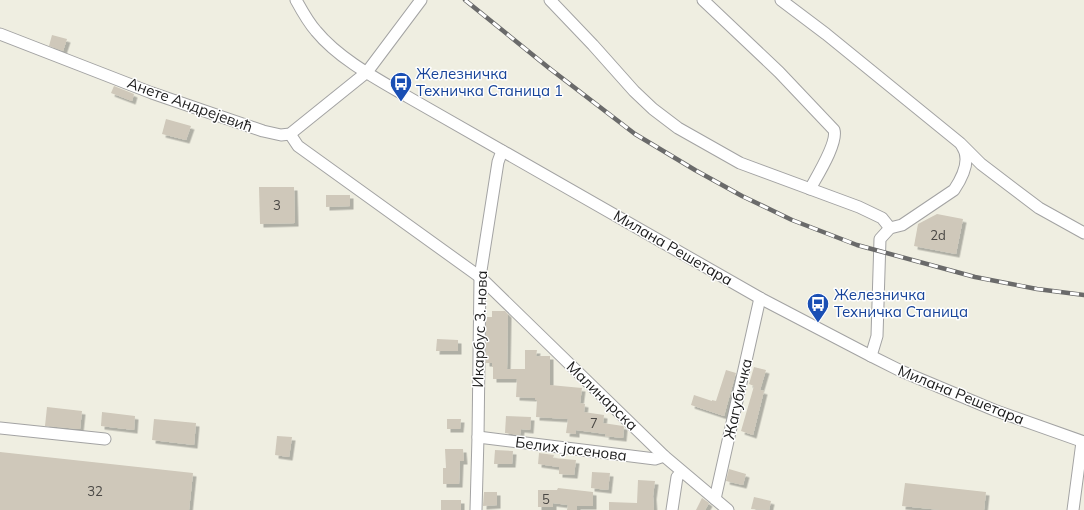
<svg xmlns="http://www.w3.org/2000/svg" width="1084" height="510" viewBox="0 0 1084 510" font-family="Mulish,sans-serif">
<defs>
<filter id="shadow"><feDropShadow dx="3.5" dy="3.5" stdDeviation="0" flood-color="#0004"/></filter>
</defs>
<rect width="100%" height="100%" fill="#efeee1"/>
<g fill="#cfc8ba" filter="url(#shadow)">
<polygon points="52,35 67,39 63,51 49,46"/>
<polygon points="114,86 134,94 132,101 111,93"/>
<polygon points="166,119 191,126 186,140 162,134"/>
<polygon points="259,187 294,187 295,223 260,224"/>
<polygon points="326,195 350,195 350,206 326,207"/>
<polygon points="937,214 963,219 956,254 914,246 918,224"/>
<polygon points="492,311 505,311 508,314 507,369 525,369 525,350 537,350 536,356 550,356 550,385 582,388 580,403 585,404 584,412 604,415 603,423 623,426 624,427 623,438 605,436 606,434 576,430 576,434 566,433 568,419 536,417 537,400 535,400 535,398 516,397 517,379 493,379 493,367 492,367 492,363 486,363 486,317 492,317"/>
<polygon points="437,339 458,340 458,351 436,351"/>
<polygon points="754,367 766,370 760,390 764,391 753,435 741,431 754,386 749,384"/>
<polygon points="726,370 736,373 724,416 691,405 694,395 712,401 712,400 716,401"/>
<polygon points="47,407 82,411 80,429 45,426"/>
<polygon points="102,412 135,416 134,430 101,426"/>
<polygon points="506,416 531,417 530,430 521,429 520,435 505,433"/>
<polygon points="154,419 196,423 194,445 152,440"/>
<polygon points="447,419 461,419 460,429 447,429"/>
<polygon points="277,436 292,437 289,457 275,455"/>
<polygon points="445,449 463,449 464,461 460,461 459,484 443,484 443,468 446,468"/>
<polygon points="495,450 513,451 512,464 494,464"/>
<polygon points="0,452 193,473 189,510 0,510"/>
<polygon points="539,453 554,455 553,458 576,460 574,475 559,474 559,467 538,464"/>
<polygon points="729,469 746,474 743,485 726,481"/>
<polygon points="592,472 610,473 608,490 591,488"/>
<polygon points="638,480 655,481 653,496 654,510 609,510 609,502 637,503"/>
<polygon points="905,483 986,492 984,510 941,510 902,506"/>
<polygon points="558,488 593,492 593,506 577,506 577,510 567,510 568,505 553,503 553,507 538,507 538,490 557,490"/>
<polygon points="484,492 497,492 497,505 483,506"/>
<polygon points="754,497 771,501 769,510 751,509"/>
<polygon points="702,498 709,503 705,510 696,510"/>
<rect x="441" y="500" width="20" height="10"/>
</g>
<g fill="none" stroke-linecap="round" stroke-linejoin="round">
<g stroke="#a3a3a3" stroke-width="13">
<g id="minor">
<path d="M296 0C302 11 308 22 316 31 339 59 377 79 408 97L760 298 871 356 901 371 994 410 1084 442"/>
<polyline points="550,0 593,45 634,91 653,109 678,128 740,163 859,207 882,218 890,228"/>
<path d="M703 0 779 72 834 130C838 143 817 176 810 189"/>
<polyline points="781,0 826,34 960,143 981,164 1039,208 1084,233"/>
<polyline points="0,34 152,93 263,131 281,135 290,134 367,72 421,0"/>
<polyline points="290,134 298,146 480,277 664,456 728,510"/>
<path d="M871 356 877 336 880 239 890 228 902 225 954 190C962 178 972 160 962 146"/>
<polyline points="0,428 105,439"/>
<polyline points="478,437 655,459 664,456"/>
<polyline points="715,499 760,298"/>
<polyline points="476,510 478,437 480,277 498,162 502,151"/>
<polyline points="672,510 677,477 682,472"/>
<polyline points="1073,510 1082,442"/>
</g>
</g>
<use href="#minor" stroke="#fff" stroke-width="11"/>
<g stroke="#6a6a6a" stroke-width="4.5">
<polyline id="rail" points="465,0 549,68 635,134 695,170 742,196 792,220 857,245 975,277 1037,289 1084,295"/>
</g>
<use href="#rail" stroke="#fff" stroke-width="3" stroke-dasharray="9" stroke-linecap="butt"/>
</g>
<defs>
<g id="bus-pin" transform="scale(1.15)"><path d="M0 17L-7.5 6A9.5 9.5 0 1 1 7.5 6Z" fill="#1a4fb4" stroke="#fff"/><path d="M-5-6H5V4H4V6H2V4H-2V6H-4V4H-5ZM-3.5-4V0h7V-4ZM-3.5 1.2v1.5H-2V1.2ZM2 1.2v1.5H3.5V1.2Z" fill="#fff"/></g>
</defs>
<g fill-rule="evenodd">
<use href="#bus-pin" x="401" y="83"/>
<use href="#bus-pin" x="818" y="304"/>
</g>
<g text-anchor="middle" stroke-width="3" stroke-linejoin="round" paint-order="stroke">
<g font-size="13" fill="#494744">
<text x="277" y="210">3</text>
<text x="938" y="240">2d</text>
<text x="594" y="428">7</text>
<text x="95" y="496">32</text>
<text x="546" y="504">5</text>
</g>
<g font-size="15" fill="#164399" stroke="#fff" text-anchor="start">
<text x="416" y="79">Железничка<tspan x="416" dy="17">Техничка Станица 1</tspan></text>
<text x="834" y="300">Железничка<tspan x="834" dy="17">Техничка Станица</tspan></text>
</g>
<g font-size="15" fill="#1c1c1c" stroke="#fff">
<text transform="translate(190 105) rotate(20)" y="5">Анете Андрејевић</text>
<text transform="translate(673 248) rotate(30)" y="5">Милана Решетара</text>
<text transform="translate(480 329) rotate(-88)" y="5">Икарбус 3. нова</text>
<text transform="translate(961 395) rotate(22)" y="5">Милана Решетара</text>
<text transform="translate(602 396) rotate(44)" y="5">Малинарска</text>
<text transform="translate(738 399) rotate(-77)" y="5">Жагубичка</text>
<text transform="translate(571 449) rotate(7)" y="5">Белих јасенова</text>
</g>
</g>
</svg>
